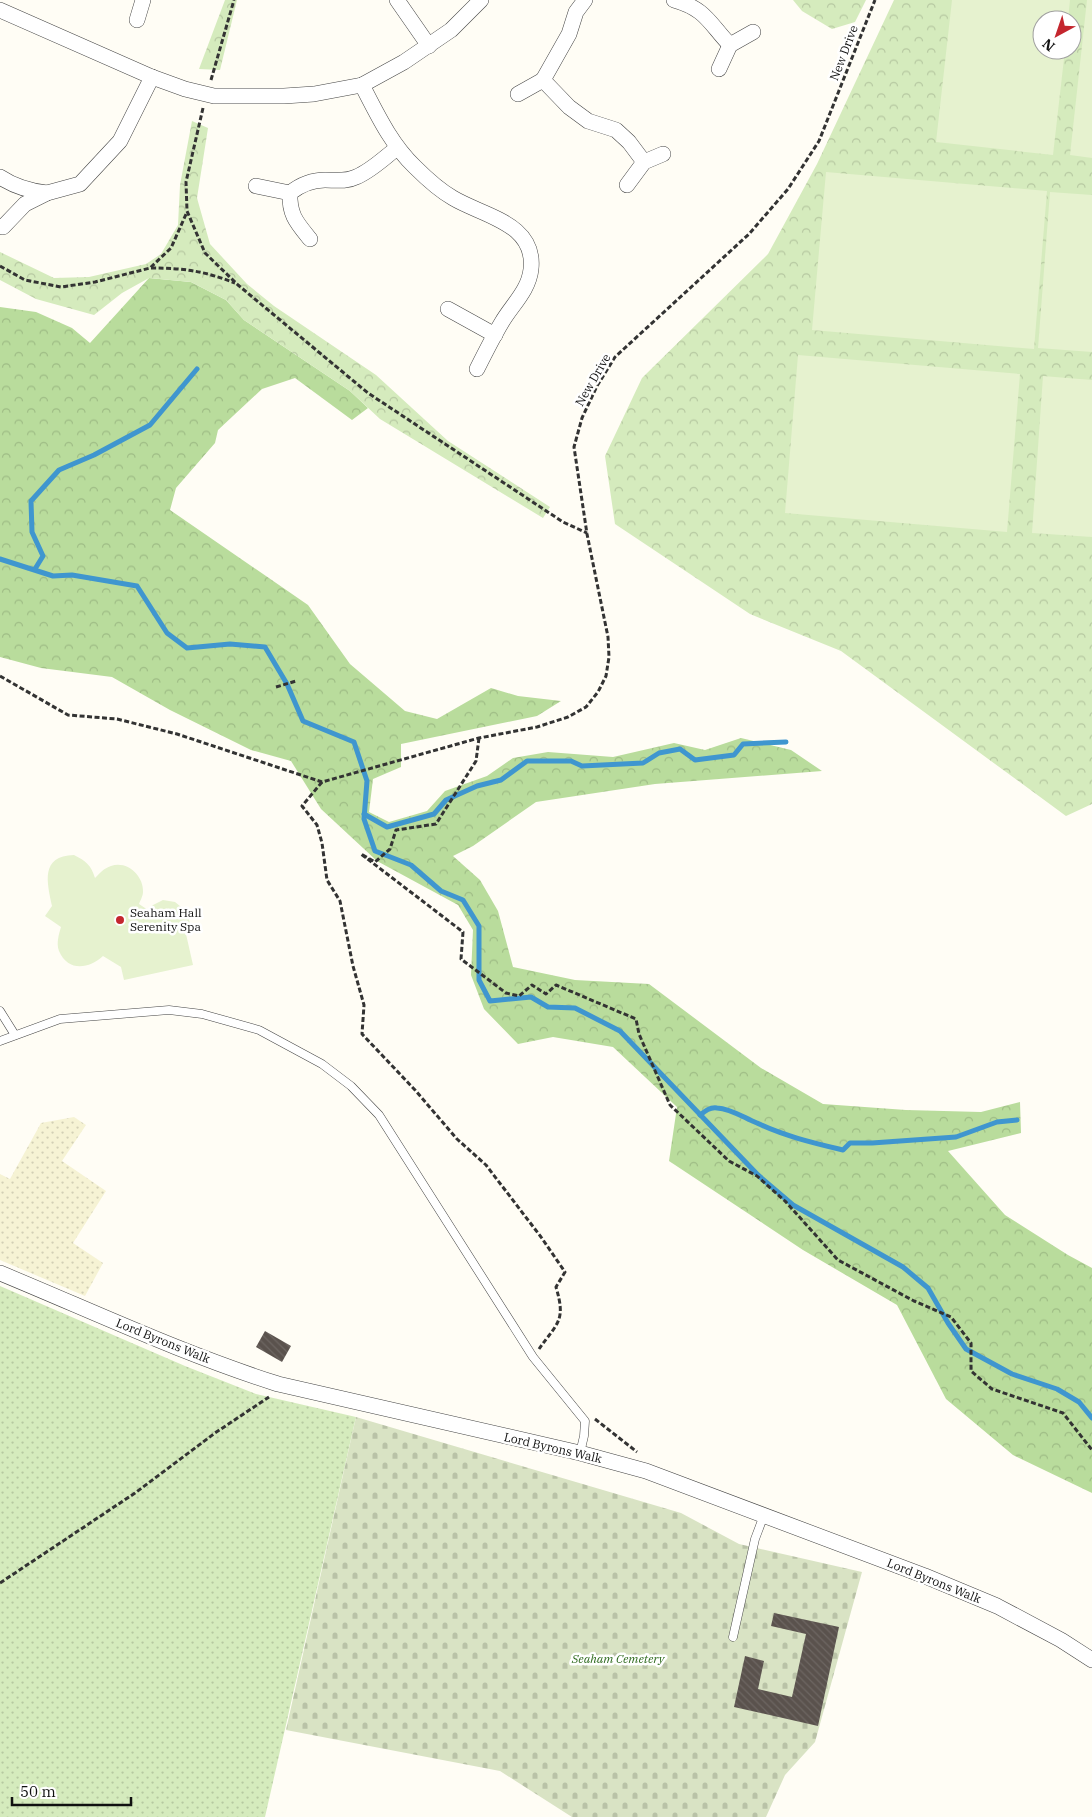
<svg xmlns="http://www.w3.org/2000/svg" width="1092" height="1817" viewBox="0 0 1092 1817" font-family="'IBM Plex Serif',serif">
<defs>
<pattern id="farmland-dots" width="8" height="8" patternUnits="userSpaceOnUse" patternTransform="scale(1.25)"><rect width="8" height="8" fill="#f6f3d4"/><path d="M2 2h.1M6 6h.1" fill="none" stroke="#d2cfb5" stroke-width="1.8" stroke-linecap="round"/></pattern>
<pattern id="grass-dots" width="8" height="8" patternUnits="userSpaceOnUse" patternTransform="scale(1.25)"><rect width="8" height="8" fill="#d5ebbd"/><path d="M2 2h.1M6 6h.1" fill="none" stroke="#b6c8a1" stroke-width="1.8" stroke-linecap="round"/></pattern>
<pattern id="forest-crowns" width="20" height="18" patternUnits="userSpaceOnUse" patternTransform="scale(1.25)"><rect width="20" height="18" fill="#b9dc9c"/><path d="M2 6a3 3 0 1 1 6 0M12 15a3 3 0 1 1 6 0" fill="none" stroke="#9ebc85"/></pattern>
<pattern id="cemetery-stones" width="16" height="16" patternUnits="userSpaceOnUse" patternTransform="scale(1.25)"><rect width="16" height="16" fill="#d9e3c4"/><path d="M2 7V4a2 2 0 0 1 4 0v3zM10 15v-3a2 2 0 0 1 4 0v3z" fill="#b9c2a7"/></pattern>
<pattern id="park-crowns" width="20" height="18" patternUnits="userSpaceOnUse" patternTransform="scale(1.25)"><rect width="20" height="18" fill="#d5ebbd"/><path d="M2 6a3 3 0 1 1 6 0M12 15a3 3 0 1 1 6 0" fill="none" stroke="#b6c8a1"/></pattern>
<pattern id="building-back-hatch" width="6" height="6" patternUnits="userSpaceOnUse" patternTransform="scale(1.25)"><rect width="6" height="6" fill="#5a524d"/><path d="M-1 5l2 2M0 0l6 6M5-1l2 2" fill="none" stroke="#6d6662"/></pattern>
</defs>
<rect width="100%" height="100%" fill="#fffdf5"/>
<polygon fill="url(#farmland-dots)" points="74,1117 86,1125 62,1161 106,1191 73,1243 103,1263 85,1296 0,1260 0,1174 10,1179 41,1123"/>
<polygon fill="url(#grass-dots)" points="0,1286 185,1366 256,1394 356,1417 265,1817 0,1817"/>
<polygon fill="url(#forest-crowns)" points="149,278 191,282 226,300 244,320 350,391 368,408 352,420 295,378 262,389 218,430 215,443 176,488 170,510 308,605 350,664 405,711 437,719 491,688 518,696 561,701 537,716 401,744 401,767 373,779 369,812 389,822 427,811 445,791 487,776 513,758 548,752 613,757 674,743 705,750 741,738 791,750 822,771 655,784 536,802 473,846 453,856 480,880 498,911 513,967 575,980 649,984 761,1068 823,1104 906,1110 981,1112 1020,1102 1021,1133 948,1151 1005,1215 1068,1255 1092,1268 1092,1493 1013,1455 946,1399 897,1305 803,1250 669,1161 677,1107 613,1047 553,1037 518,1044 484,1009 471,975 473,930 458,905 377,861 321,809 291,761 251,750 170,710 112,677 41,668 0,657 0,307 36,312 72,328 90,343"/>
<polygon fill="url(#cemetery-stones)" points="356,1417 681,1513 739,1544 862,1572 815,1742 785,1775 766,1817 572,1817 500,1771 286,1730"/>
<g fill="url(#park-crowns)" fill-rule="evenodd">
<polygon points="225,0 237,0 220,70 199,69"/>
<polygon points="793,0 866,0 855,22 832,29 802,11"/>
<path d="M894 0H1092V804L1066 816 841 651 750 614 615 524 605 456 642 378 768 254 817 164ZM1042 20H1072V50H1042Z"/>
<polygon points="192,121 208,128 197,198 210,244 247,284 274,306 376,375 448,441 550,507 543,518 380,419 350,391 244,320 226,300 191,282 149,278 122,293 94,315 36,299 0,280 0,252 54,278 89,277 146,264 161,254 178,225 180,185"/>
</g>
<g fill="#e6f2cf">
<polygon points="952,0 1070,0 1068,20 1042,20 1042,50 1065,50 1053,155 936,142"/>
<polygon points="1087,0 1092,0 1092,158 1070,155"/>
<polygon points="826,172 1047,191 1034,349 812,330"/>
<polygon points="1050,192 1092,195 1092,352 1038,348"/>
<polygon points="798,355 1020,374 1007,532 785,513"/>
<polygon points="1043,376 1092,380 1092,537 1032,533"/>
<path d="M74 855C86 861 91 865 95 878 99 874 104 868 111 866 127 860 144 876 143 892 143 896 140 901 139 904L148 910 153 905 163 900 175 902 186 911 190 923 186 934 193 965 124 980 121 967 103 956C89 969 68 972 59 951 56 943 59 934 61 927L45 916 52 906C47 882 40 856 74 855Z"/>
</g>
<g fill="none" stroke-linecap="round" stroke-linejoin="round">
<g stroke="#3f96cf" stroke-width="5">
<polyline points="0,559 53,576 72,575 137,586 167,633 187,648 230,644 265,647 287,684 303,721 354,742 367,781 364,819 375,851 411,865 441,891 463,900 479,926 479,980 490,1001 531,997 548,1007 575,1008 620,1031 758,1175 793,1205 903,1267 928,1288 948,1323 966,1349 1012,1374 1057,1389 1079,1402 1092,1418"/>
<polyline points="35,569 43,556 32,532 31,501 59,470 94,455 150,425 197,369"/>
<polyline points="364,814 387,827 434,814 446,800 477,786 501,780 527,761 571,761 582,766 643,763 659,753 680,749 695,760 734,755 743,744 786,742"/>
<path d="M700 1115C705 1111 710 1107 717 1108 732 1109 744 1118 757 1123 784 1136 814 1143 843 1150L850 1143H872L956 1137 997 1122 1017 1120"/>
</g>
</g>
<g fill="url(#building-back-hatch)">
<polygon points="265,1331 291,1346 282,1362 256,1347"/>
<polygon points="774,1613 839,1627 818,1726 734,1707 745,1656 764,1661 758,1689 792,1697 806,1634 771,1626"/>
</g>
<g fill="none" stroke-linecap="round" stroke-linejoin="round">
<g stroke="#444" stroke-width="9">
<g id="service">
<polyline points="0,1011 15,1035"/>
<polyline points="0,1041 60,1019 169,1010 202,1014 259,1030 322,1064 351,1086 379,1115 533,1357 585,1421 584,1436 580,1453"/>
<polyline points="733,1637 755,1539 764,1515"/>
</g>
</g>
<g stroke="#444" stroke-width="16">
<g id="minor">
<polyline points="397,0 429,46"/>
<polyline points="585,0 576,12 569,34 543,80 569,107 588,121 616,130 629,142 644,162"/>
<path d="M674 0C706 9 709 23 730 45"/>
<polyline points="0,10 152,77 185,89 214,96 284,96 314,94 362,85 404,62 451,30 481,0"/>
<polyline points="137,20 143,0"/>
<polyline points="719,69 730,45 753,32"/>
<path d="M362 85C377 114 391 144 415 167 426 178 439 190 453 198 483 216 536 223 531 269 529 290 512 305 502 322 493 337 485 353 477 369"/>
<polyline points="518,94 543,80"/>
<path d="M0 177C15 187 29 191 47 193"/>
<polyline points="627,185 644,162 663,154"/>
<polyline points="256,186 290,193"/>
<polyline points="3,227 25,204 47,193 80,184 120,141 152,77"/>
<path d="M310 239C297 223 289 215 290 193 300 185 312 180 325 180 335 180 346 182 356 177 371 171 384 158 397 148"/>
<polyline points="448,309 495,335"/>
<path d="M0 1273C92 1311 183 1354 278 1384L580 1453 646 1471 925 1576 997 1606 1061 1640 1092 1660"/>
</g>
</g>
<g stroke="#333" stroke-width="3" stroke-dasharray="5 2.5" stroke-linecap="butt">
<polyline points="211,80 234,0"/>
<polyline points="203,108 186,182 187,211 205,253 238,285 368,393 563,522 587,533"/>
<polyline points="0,266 25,280 61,287 95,282 150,268 171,248 187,212"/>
<path d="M151 268C184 268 204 271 235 283"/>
<polyline points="0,676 68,715 117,719 177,734 322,782 479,738 537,727 568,717 586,707 598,692 606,676 609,657 608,637 587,534 574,447 582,418 597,386 615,357 749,234 788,189 819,141 875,0"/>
<polyline points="276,687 296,681"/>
<polyline points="479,738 476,761 436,824 396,830 390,849 375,862 361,854 463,932 461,959 506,993 519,996 532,985 546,994 556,985 636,1019 639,1034 670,1105 729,1161 757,1176 785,1201 838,1260 914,1301 951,1317 971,1343 971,1371 992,1389 1063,1413 1092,1450"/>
<path d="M322 782 302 806 317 825 322 843 327 880 340 901 353 966 364 1005 362 1034 415 1090 457 1139 486 1165 541 1237 565 1272 556 1287C566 1321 558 1322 539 1349"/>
<polyline points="595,1419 637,1452"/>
<polyline points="0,1583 135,1493 215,1433 269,1397"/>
</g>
<use href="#service" stroke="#fff" stroke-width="8"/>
<use href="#minor" stroke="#fff" stroke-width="15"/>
</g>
<circle fill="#c4262e" stroke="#fff" stroke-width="2" cx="120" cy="920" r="5"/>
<g text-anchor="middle" stroke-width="5" stroke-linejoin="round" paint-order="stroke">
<g font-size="12" fill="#111" stroke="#fff">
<text transform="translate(844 53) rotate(-69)" y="4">New Drive</text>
<text transform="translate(593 380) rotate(-60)" y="4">New Drive</text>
<text transform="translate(163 1341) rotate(22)" y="4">Lord Byrons Walk</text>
<text transform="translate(553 1448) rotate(13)" y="4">Lord Byrons Walk</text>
<text transform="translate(934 1581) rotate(22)" y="4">Lord Byrons Walk</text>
</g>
<g font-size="12" fill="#111" stroke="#fff" text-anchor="start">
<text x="130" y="917">Seaham Hall<tspan x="130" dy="14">Serenity Spa</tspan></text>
</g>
<g font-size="12" font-style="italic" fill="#2f6b1f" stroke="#fff">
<text x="618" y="1663">Seaham Cemetery</text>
</g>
</g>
<g transform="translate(1057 35) rotate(220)"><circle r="24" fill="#ffffff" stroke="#a0a0a0"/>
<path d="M0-4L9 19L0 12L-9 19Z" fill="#c4262e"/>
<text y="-8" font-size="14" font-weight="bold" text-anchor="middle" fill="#111111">N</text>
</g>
<path d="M12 1797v8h119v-8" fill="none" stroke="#111111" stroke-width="2.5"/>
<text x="20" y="1797" font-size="15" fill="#111111" stroke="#ffffff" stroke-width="4" paint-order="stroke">50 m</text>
</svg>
